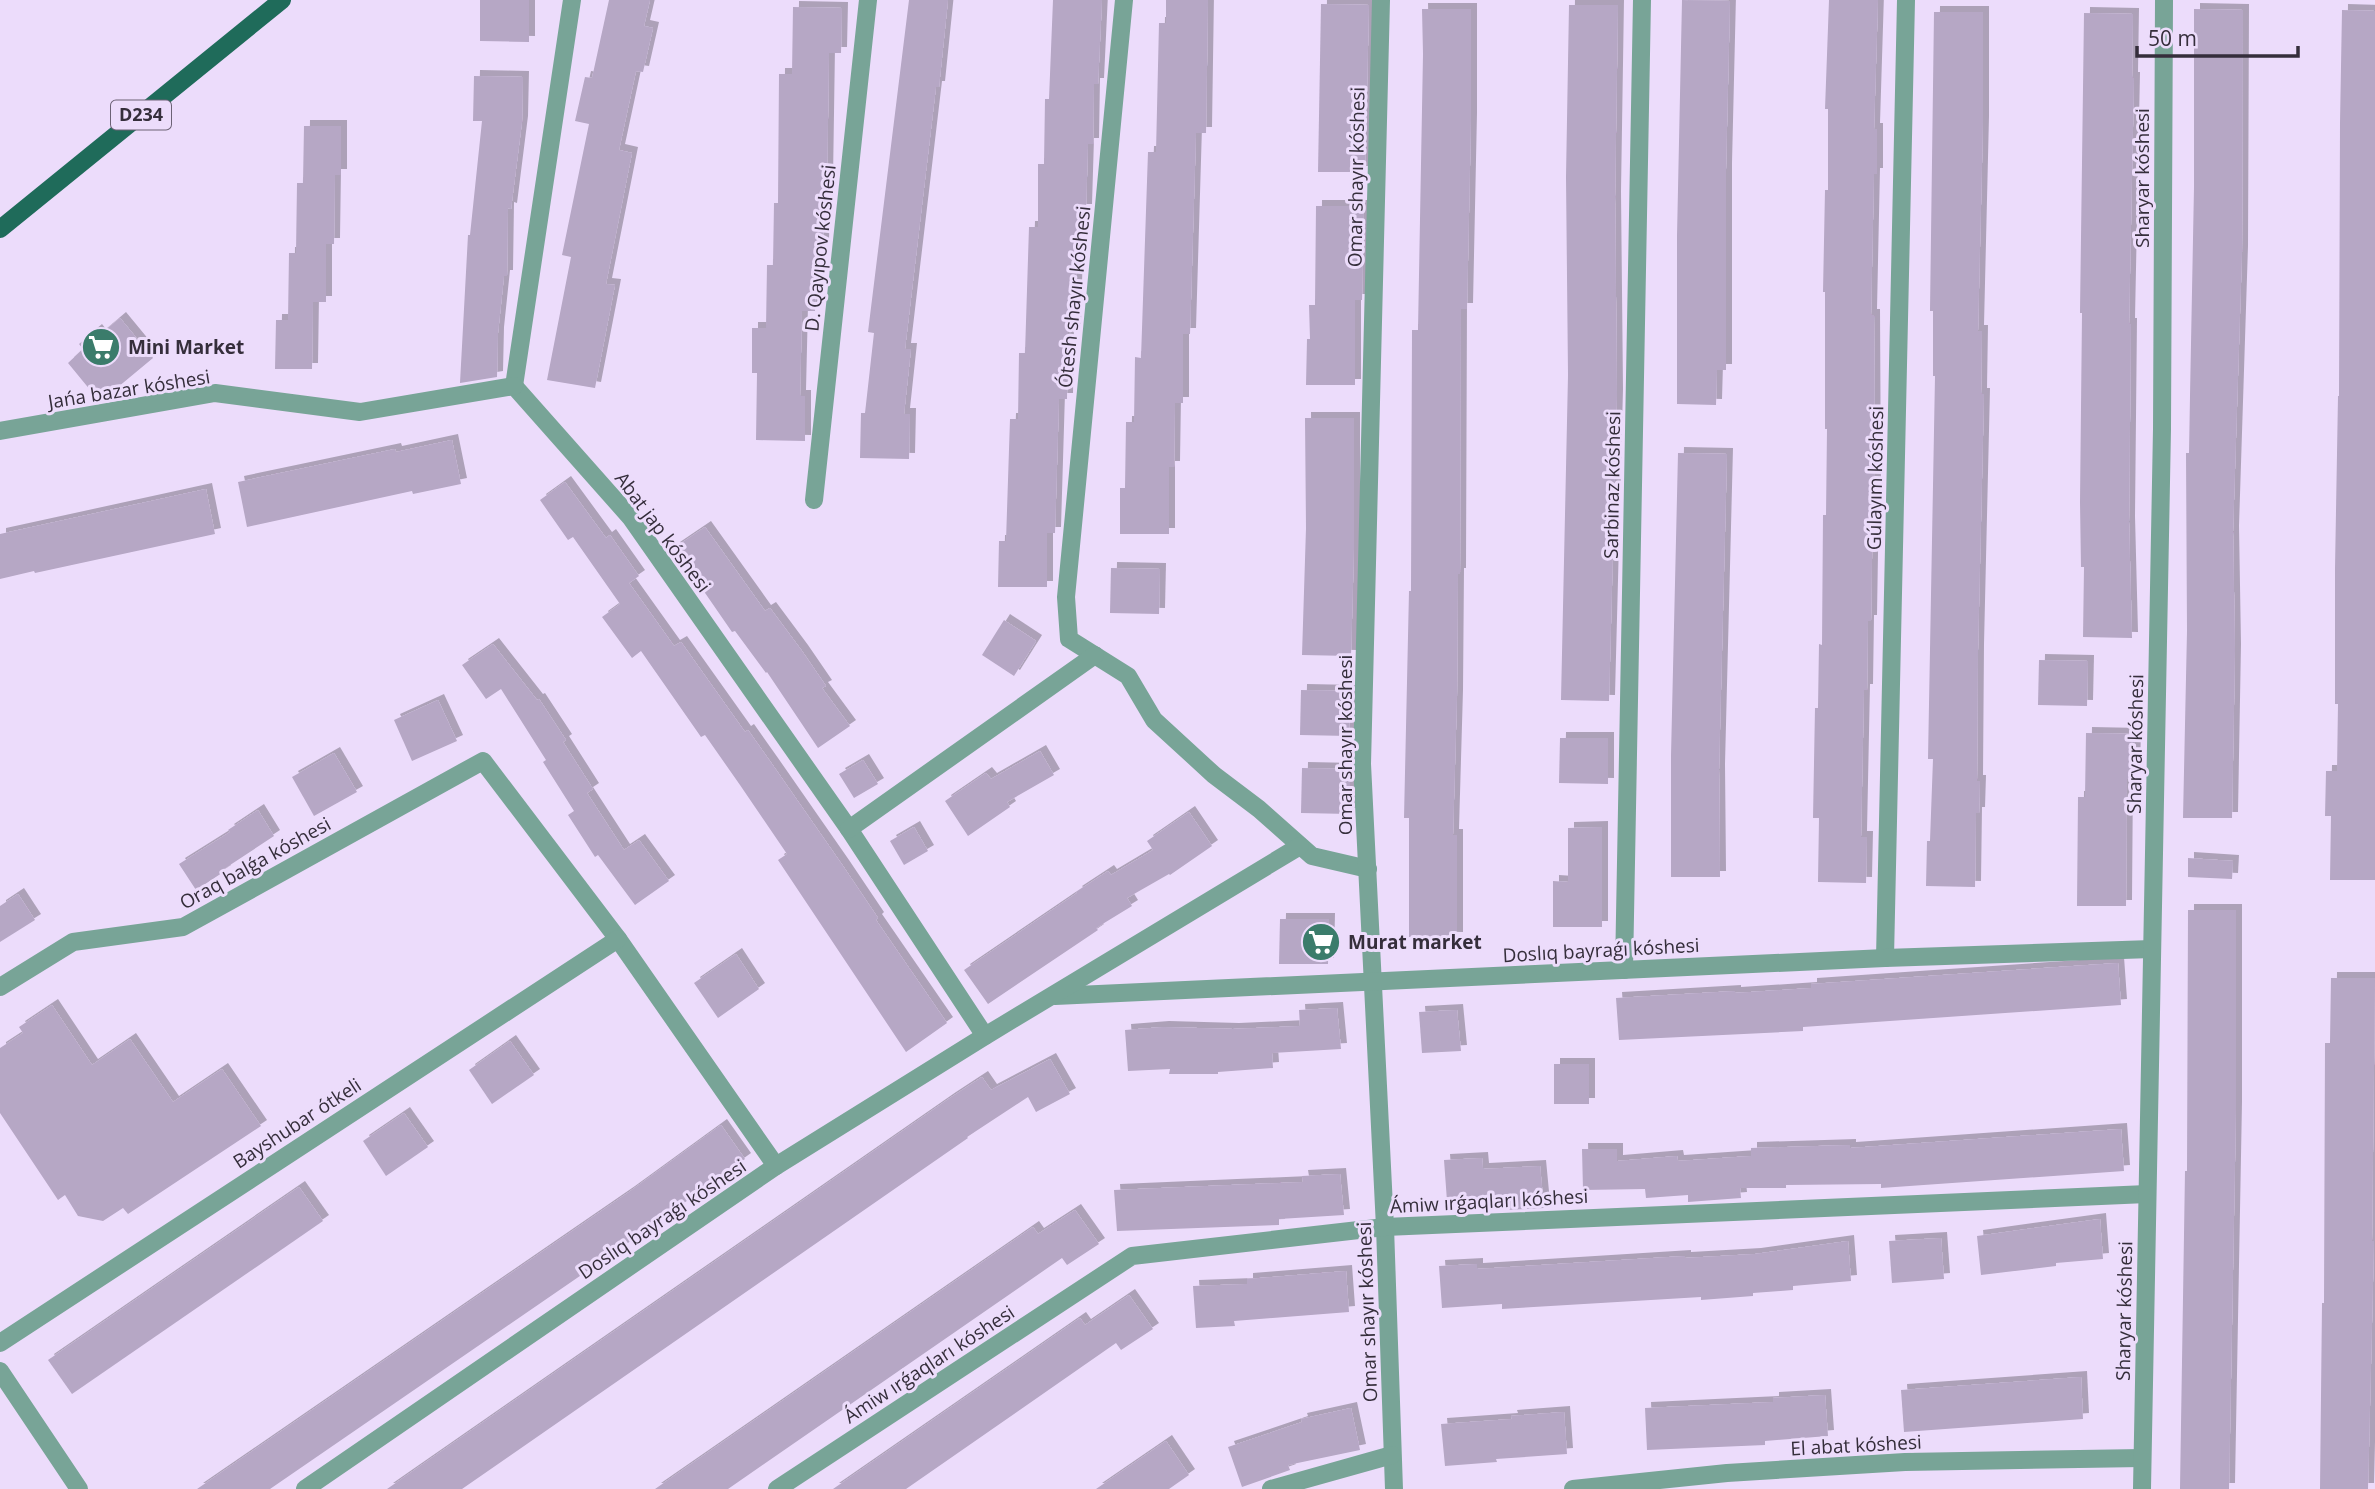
<svg xmlns="http://www.w3.org/2000/svg" width="2375" height="1489" viewBox="0 0 2375 1489" font-family="'Open Sans',sans-serif">
<defs>
<filter id="shadow"><feDropShadow dx="6" dy="-6" stdDeviation="0" flood-color="#0004"/></filter>
</defs>
<rect width="100%" height="100%" fill="#ecdcfb"/>
<g fill="#b6a7c5" filter="url(#shadow)">
<polygon points="480,0 529,0 529,42 480,41"/>
<polygon points="609,0 650,0 644,26 653,28 643,72 636,71 619,150 632,153 606,284 615,285 595,388 547,380 571,257 562,255 589,124 575,121 585,77 592,78"/>
<polygon points="909,0 948,0 939,87 936,87 905,349 911,349 904,414 910,414 909,459 860,458 861,413 865,413 874,333 868,332"/>
<polygon points="1053,0 1102,0 1098,84 1094,84 1093,144 1088,144 1086,210 1078,210 1075,330 1068,330 1067,399 1059,399 1055,533 1047,533 1047,587 998,587 999,541 1006,541 1010,419 1018,419 1019,353 1025,353 1029,227 1038,227 1038,164 1044,164 1045,99 1049,99"/>
<polygon points="1166,0 1208,0 1206,133 1196,133 1190,334 1183,334 1183,403 1175,403 1174,467 1169,467 1169,534 1120,534 1120,488 1125,488 1126,422 1134,422 1135,357 1141,358 1148,152 1156,152 1159,23 1166,23"/>
<polygon points="1682,0 1730,1 1726,169 1726,370 1717,370 1716,405 1677,404 1677,236"/>
<polygon points="1829,0 1878,0 1874,129 1877,129 1877,174 1874,174 1871,315 1874,315 1875,500 1873,499 1871,621 1868,621 1867,690 1864,690 1861,837 1867,837 1866,883 1818,882 1819,818 1813,818 1815,708 1818,708 1819,644 1822,645 1823,515 1826,515 1827,429 1825,429 1825,292 1823,292 1825,190 1828,190 1828,109 1825,109"/>
<polygon points="1321,4 1369,5 1365,172 1318,172"/>
<polygon points="1569,5 1618,5 1615,197 1617,395 1609,701 1561,700 1568,375 1566,177"/>
<polygon points="793,7 842,8 841,53 829,53 827,185 824,185 823,249 816,249 815,311 802,311 800,396 805,396 805,441 756,440 757,373 752,373 752,328 766,328 767,265 773,265 774,203 778,203 779,74 792,74"/>
<polygon points="1422,9 1471,9 1471,119 1467,309 1461,309 1460,574 1458,574 1457,696 1453,835 1457,835 1457,938 1409,937 1409,818 1404,818 1409,591 1411,591 1412,330 1418,330 1423,54"/>
<polygon points="2194,9 2243,10 2242,252 2233,532 2235,650 2232,818 2183,818 2187,631 2186,453 2189,453 2190,396 2194,187"/>
<polygon points="2342,10 2375,11 2375,880 2330,880 2331,816 2325,816 2326,771 2337,771 2338,704 2335,704 2335,569 2338,396 2339,396 2340,123"/>
<polygon points="1934,12 1983,12 1983,122 1978,331 1982,331 1981,394 1984,394 1978,650 1977,781 1980,781 1979,813 1976,813 1975,887 1926,886 1927,841 1930,841 1933,759 1928,759 1935,376 1933,376 1933,311 1930,311"/>
<polygon points="2084,13 2133,14 2132,78 2134,78 2129,324 2131,324 2129,522 2132,638 2083,637 2084,567 2081,567 2080,502 2082,313 2080,313"/>
<polygon points="474,76 523,77 522,122 511,209 508,208 507,276 504,276 498,333 497,377 460,383 468,235 470,235 482,121 473,121"/>
<polygon points="304,126 341,126 341,175 335,175 334,244 326,244 326,302 313,302 312,369 275,369 276,320 288,320 289,253 296,253 297,183 303,183"/>
<polygon points="1316,206 1364,206 1362,300 1355,300 1355,385 1306,385 1307,339 1310,339 1309,305 1315,305"/>
<polygon points="120,318 153,358 100,402 68,363 83,349 79,344 96,330 100,335"/>
<polygon points="1305,418 1354,418 1354,547 1351,656 1302,655 1306,528"/>
<polygon points="452,440 461,484 413,494 412,491 247,527 238,482 395,449 396,452"/>
<polygon points="1678,453 1727,454 1719,770 1720,877 1671,877 1671,756"/>
<polygon points="565,482 606,538 610,535 639,576 629,583 674,646 681,642 745,732 748,730 772,764 843,866 878,918 876,920 947,1023 906,1052 778,860 787,854 740,785 705,735 701,737 641,651 632,658 602,617 620,604 573,537 568,540 540,500"/>
<polygon points="206,489 215,534 35,573 34,571 0,579 0,534"/>
<polygon points="705,527 765,611 770,608 802,651 826,686 822,688 850,726 818,748 767,672 766,673 735,631 732,632 674,548"/>
<polygon points="1111,568 1160,569 1159,614 1110,613"/>
<polygon points="1004,620 1036,641 1014,676 982,655"/>
<polygon points="493,644 537,700 539,699 566,740 563,742 593,789 587,793 624,850 639,840 669,881 635,905 598,855 595,857 568,815 574,811 543,762 546,760 501,689 486,699 462,665"/>
<polygon points="2039,660 2088,661 2087,706 2038,705"/>
<polygon points="1301,690 1350,691 1349,736 1300,735"/>
<polygon points="438,700 457,741 412,761 394,720"/>
<polygon points="2086,733 2135,734 2134,779 2127,779 2126,906 2077,906 2078,797 2085,797"/>
<polygon points="1560,738 1608,738 1608,784 1559,783"/>
<polygon points="1040,751 1054,775 1007,802 1010,807 968,836 945,801 986,773 991,779"/>
<polygon points="334,753 357,792 314,816 292,777"/>
<polygon points="863,760 878,784 854,798 839,774"/>
<polygon points="1302,768 1350,769 1350,814 1301,813"/>
<polygon points="258,810 274,836 224,869 225,871 196,890 179,864 230,832 228,830"/>
<polygon points="1189,812 1212,846 1170,875 1169,874 1127,898 1132,906 1096,928 1098,930 988,1004 964,970 1077,893 1076,892 1108,871 1111,875 1153,850 1147,841"/>
<polygon points="914,827 928,851 904,865 890,841"/>
<polygon points="1602,827 1602,927 1553,927 1553,881 1568,882 1568,828"/>
<polygon points="2188,858 2233,861 2232,879 2188,877"/>
<polygon points="18,894 35,920 0,942 0,906"/>
<polygon points="2188,910 2236,910 2236,1108 2229,1489 2180,1489 2185,1171 2187,1171"/>
<polygon points="1280,919 1329,919 1328,964 1279,964"/>
<polygon points="736,954 759,989 718,1018 694,983"/>
<polygon points="2118,963 2121,1005 1803,1027 1803,1031 1619,1040 1616,998 1735,991 1735,993 1811,988 1811,984"/>
<polygon points="2331,978 2375,978 2372,1241 2374,1241 2368,1489 2320,1489 2322,1303 2324,1303 2325,1043 2330,1043"/>
<polygon points="52,1005 92,1065 130,1039 173,1102 222,1069 261,1126 128,1214 123,1208 103,1221 78,1216 65,1195 58,1200 0,1113 0,1048 23,1033 19,1027"/>
<polygon points="1337,1008 1341,1049 1272,1053 1273,1068 1218,1072 1218,1074 1169,1074 1170,1069 1128,1071 1125,1030 1163,1027 1233,1029 1300,1026 1299,1010"/>
<polygon points="1457,1010 1461,1051 1422,1053 1419,1012"/>
<polygon points="510,1041 534,1075 492,1104 469,1070"/>
<polygon points="1050,1059 1070,1094 1036,1112 1028,1097 967,1137 968,1138 462,1489 387,1489 950,1098 982,1077 991,1090"/>
<rect x="1554" y="1064" width="35" height="40"/>
<polygon points="404,1113 428,1147 386,1176 363,1141"/>
<polygon points="721,1125 745,1159 641,1234 270,1489 197,1489 629,1192"/>
<polygon points="2121,1129 2124,1171 1881,1188 1881,1184 1786,1185 1786,1188 1740,1188 1741,1198 1688,1202 1688,1195 1646,1198 1645,1189 1583,1190 1582,1149 1617,1149 1617,1161 1677,1156 1678,1161 1751,1156 1751,1148 1850,1145 1850,1148"/>
<polygon points="1482,1158 1483,1169 1540,1166 1544,1208 1505,1210 1504,1198 1447,1201 1444,1160"/>
<polygon points="1340,1174 1344,1215 1279,1219 1279,1225 1117,1231 1114,1190 1303,1182 1302,1176"/>
<polygon points="299,1187 323,1221 72,1394 48,1360"/>
<polygon points="1075,1210 1099,1244 1067,1265 1062,1258 728,1489 655,1489 1033,1227 1038,1234"/>
<polygon points="2100,1219 2103,1259 2056,1263 2056,1266 1981,1275 1977,1236"/>
<polygon points="1941,1238 1944,1279 1892,1283 1889,1241"/>
<polygon points="1848,1241 1851,1281 1793,1286 1793,1290 1753,1293 1753,1296 1701,1300 1701,1297 1502,1309 1502,1304 1442,1308 1439,1266 1477,1264 1477,1269 1685,1256 1685,1258 1755,1254"/>
<polygon points="1346,1271 1349,1312 1234,1321 1235,1326 1196,1328 1193,1286 1247,1284 1247,1279"/>
<polygon points="1129,1295 1153,1329 1121,1350 1116,1343 906,1489 833,1489 1080,1318 1085,1325"/>
<polygon points="2081,1377 2083,1419 1904,1432 1901,1390"/>
<polygon points="1825,1395 1828,1436 1765,1441 1765,1445 1647,1450 1645,1408 1773,1402 1773,1398"/>
<polygon points="1351,1408 1360,1450 1288,1465 1290,1470 1242,1487 1228,1447 1302,1422 1301,1419"/>
<polygon points="1564,1412 1567,1454 1496,1459 1497,1462 1445,1466 1441,1424 1512,1419 1511,1416"/>
<polygon points="1166,1441 1189,1475 1169,1489 1096,1489"/>
</g>
<g fill="none" stroke-linecap="round" stroke-linejoin="round">
<g stroke="#78a497" stroke-width="18">
<polyline points="1124,0 1066,597 1069,639 1128,676 1154,720 1214,775 1259,809 1312,856 1368,869"/>
<polyline points="1381,0 1362,764 1385,1227 1394,1489"/>
<polyline points="514,386 631,518 849,829 985,1036"/>
<polyline points="514,386 572,0"/>
<polyline points="0,431 215,393 360,412 514,386"/>
<polyline points="814,500 868,0"/>
<polyline points="849,829 1095,655"/>
<polyline points="1885,958 1906,0"/>
<polyline points="1624,970 1642,0"/>
<polyline points="0,987 73,942 183,927 483,761 618,939 776,1166"/>
<polyline points="1055,996 1885,958 2152,949"/>
<polyline points="0,1343 618,939"/>
<polyline points="0,1371 79,1489"/>
<polyline points="305,1489 776,1166 985,1036 1300,846"/>
<polyline points="777,1489 1132,1256 1385,1227 2147,1194"/>
<polyline points="1271,1489 1392,1455"/>
<polyline points="1573,1489 1727,1473 1905,1462 2142,1458"/>
<polyline points="2142,1489 2162,429 2164,0"/>
</g>
<polyline stroke="#1f6b5a" stroke-width="18" points="0,229 282,0"/>
</g>
<defs>
<g id="supermarket-disc" transform="scale(2.0125)"><circle r="9.5" fill="#3b7c6b" stroke="#ecdcfb"/><path d="M-6-5.5h2.5l.6 2H6L4.5 2H-2.5L-4.4-4H-6ZM-1.5 3.2a1.3 1.3 0 1 0 .1 0ZM3 3.2a1.3 1.3 0 1 0 .1 0Z" fill="#fff"/></g>
</defs>
<g fill-rule="evenodd">
<use href="#supermarket-disc" x="101" y="347"/>
<use href="#supermarket-disc" x="1321" y="942"/>
</g>
<g text-anchor="middle" stroke-width="6" stroke-linejoin="round" paint-order="stroke">
<rect fill="#ecdcfb" stroke="#6c6275" stroke-width="2" x="111" y="100.5" width="60" height="29" rx="5"/>
<g font-size="18" font-weight="bold" fill="#352e3b">
<text x="141" y="121">D234</text>
</g>
<g font-size="19" fill="#352e3b" stroke="#ecdcfb">
<text transform="translate(1356 177) rotate(-89)" y="7">Omar shayır kóshesi</text>
<text transform="translate(2142 178) rotate(-90)" y="7">Sharyar kóshesi</text>
<text transform="translate(820 248) rotate(-84)" y="7">D. Qayıpov kóshesi</text>
<text transform="translate(1074 297) rotate(-84)" y="7">Ótesh shayır kóshesi</text>
<text transform="translate(129 389) rotate(-9)" y="7">Jańa bazar kóshesi</text>
<text transform="translate(1875 478) rotate(-89)" y="7">Gúlayım kóshesi</text>
<text transform="translate(1612 485) rotate(-89)" y="7">Sarbinaz kóshesi</text>
<text transform="translate(663 532) rotate(53)" y="7">Abat jap kóshesi</text>
<text transform="translate(2135 744) rotate(-89)" y="7">Sharyar kóshesi</text>
<text transform="translate(1345 745) rotate(-90)" y="7">Omar shayır kóshesi</text>
<text transform="translate(255 863) rotate(-29)" y="7">Oraq balǵa kóshesi</text>
<text transform="translate(1601 950) rotate(-3)" y="7">Doslıq bayraǵı kóshesi</text>
<text transform="translate(297 1123) rotate(-33)" y="7">Bayshubar ótkeli</text>
<text transform="translate(1489 1201) rotate(-3)" y="7">Ámiw ırǵaqları kóshesi</text>
<text transform="translate(662 1219) rotate(-34)" y="7">Doslıq bayraǵı kóshesi</text>
<text transform="translate(2124 1311) rotate(-89)" y="7">Sharyar kóshesi</text>
<text transform="translate(1367 1312) rotate(-92)" y="7">Omar shayır kóshesi</text>
<text transform="translate(929 1364) rotate(-33)" y="7">Ámiw ırǵaqları kóshesi</text>
<text transform="translate(1856 1445) rotate(-3)" y="7">El abat kóshesi</text>
</g>
<g font-size="19" font-weight="bold" fill="#352e3b" stroke="#ecdcfb" text-anchor="start">
<text x="128" y="354">Mini Market</text>
<text x="1348" y="949">Murat market</text>
</g>
</g>
<path d="M2137 46v10h161v-10" fill="none" stroke="#352e3b" stroke-width="3.5"/>
<text x="2148" y="46" font-size="21" fill="#352e3b" stroke="#ecdcfb" stroke-width="5" paint-order="stroke">50 m</text>
</svg>
